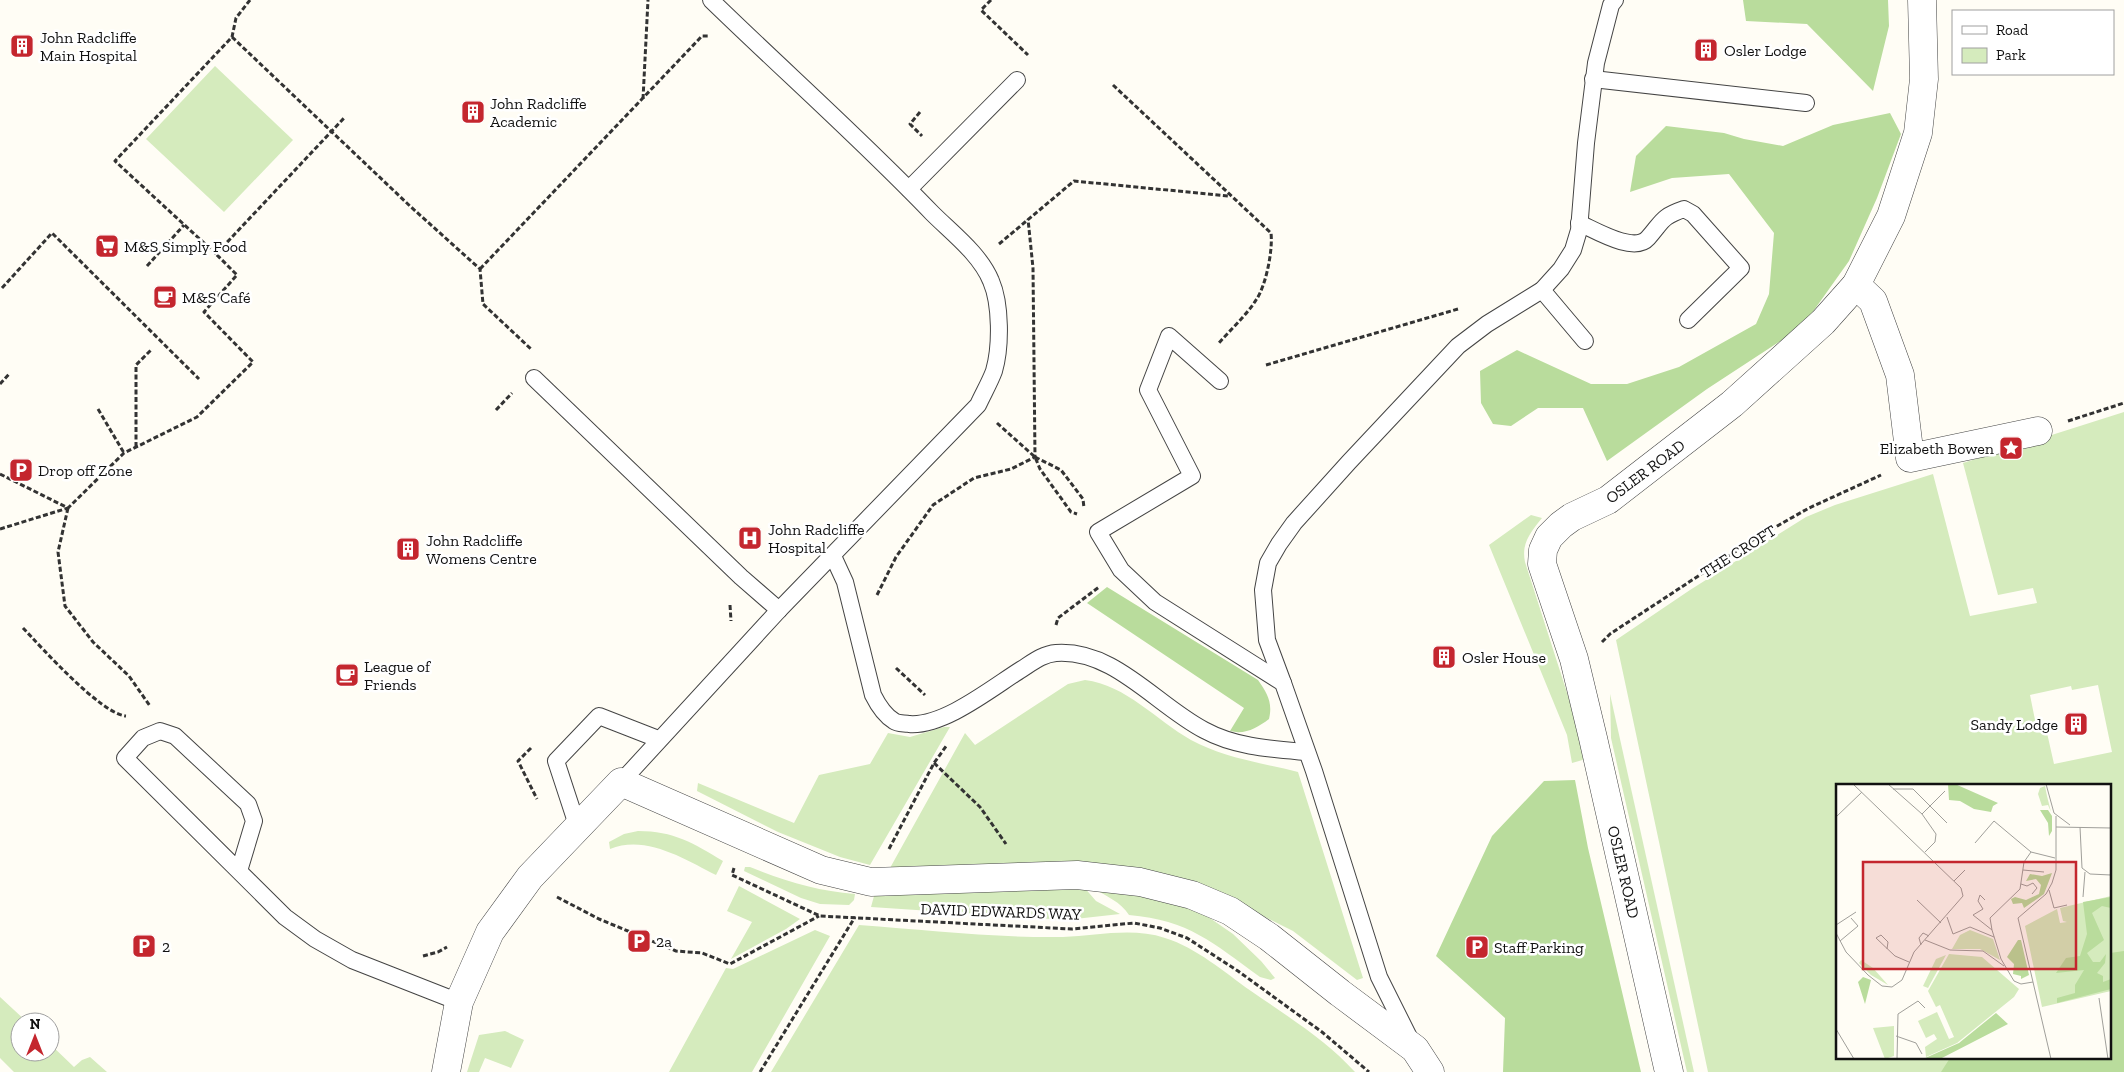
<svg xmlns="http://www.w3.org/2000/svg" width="2124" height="1072" viewBox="0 0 2124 1072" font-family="'Zilla Slab',serif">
<rect width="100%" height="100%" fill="#fffdf5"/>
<g fill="#d5ebbd" fill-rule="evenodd">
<polygon points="215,66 293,140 224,212 146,139"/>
<path d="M2124 412V1072H1708L1616 640 1690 590 1806 517 1835 505 1933 474 1970 616 2037 603 2033 588 1998 595 1963 463ZM2098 685 2112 752 2054 764 2045 724 2036 725 2030 695 2071 686 2072 690ZM1838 786H2110V1058H1838Z"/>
<path d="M1531 515 1542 518C1531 532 1521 543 1525 562L1578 727 1586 759 1572 763 1567 735 1489 545Z"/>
<path d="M1085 680C1126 685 1156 720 1191 740 1224 758 1262 763 1298 772L1363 978 1357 980 1293 931 1217 893 890 868 965 733 975 745 1068 684Z"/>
<polygon points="1610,694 1694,1072 1687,1072 1611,738"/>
<polygon points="944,727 950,727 870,865 840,857 778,832 697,791 698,783 794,823 819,775 870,764 888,733 910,737"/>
<path d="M638 831C674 831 693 843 723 861L716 875C685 859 645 834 610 849L609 842 624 834Z"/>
<path d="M745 867H750C785 881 818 891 855 894L854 900 849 905 820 904 801 898 744 871Z"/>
<polygon points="739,886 800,919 786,929 731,959 752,922 727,911"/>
<polygon points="1083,886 1096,901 1120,914 1066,920 871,907 874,896"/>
<path d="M1093 888 1183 903 1204 914 1233 934 1261 961 1275 978 1271 980 1260 977C1213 943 1189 920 1129 915 1121 902 1106 896 1093 888Z"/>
<path d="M859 925C927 930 995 938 1063 937 1096 936 1132 927 1165 938 1197 948 1224 972 1251 991 1287 1016 1326 1040 1355 1072H771Z"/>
<polygon points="815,930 830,936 752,1072 669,1072 726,968 733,969"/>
<polygon points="0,997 27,1022 20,1022 20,1052 50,1052 50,1044 74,1067 82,1060 90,1057 107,1072 14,1072 0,1058"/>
<polygon points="505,1031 524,1040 511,1068 485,1058 479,1072 467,1072 479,1035"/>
</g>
<g fill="#b9dc9c">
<polygon points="1743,0 1888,0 1889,26 1873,91 1807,24 1746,21"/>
<polygon points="1890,113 1901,134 1877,198 1849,261 1802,327 1707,389 1607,461 1583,408 1538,408 1511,426 1493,424 1481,403 1480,371 1517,350 1591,384 1627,384 1679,367 1756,324 1769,294 1774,233 1729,174 1672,178 1630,192 1636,156 1666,126 1724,133 1744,139 1783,146 1833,125"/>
<path d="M1107 587 1258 680C1267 693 1273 702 1269 719 1257 728 1245 735 1230 731L1244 708 1087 603Z"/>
<polygon points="1575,780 1588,848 1641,1072 1503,1072 1505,1018 1436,956 1492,836 1544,781"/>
<polygon points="2124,951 2124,1072 1941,1072 1950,1058 2110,1058 2110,953"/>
</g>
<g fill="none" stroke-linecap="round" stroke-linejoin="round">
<g stroke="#444" stroke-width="18">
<g id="service">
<polyline points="1593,79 1806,103"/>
<polyline points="909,189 1017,80"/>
<path d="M1579 223C1595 230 1634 254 1648 238 1663 221 1661 217 1684 209L1693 214 1741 268 1688 320"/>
<polyline points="1542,290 1585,341"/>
<polyline points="534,378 741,577 779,610"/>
<polyline points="1220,381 1169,336 1148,390 1192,476 1098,532 1121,570 1155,602 1283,683 1314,771 1379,977 1411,1041"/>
<path d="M833 556 845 582 873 695C878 705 884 715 894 721 898 724 904 723 909 724 944 727 993 687 1022 669 1033 662 1043 654 1056 653 1114 649 1156 705 1204 730 1235 747 1271 749 1306 752"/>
<polyline points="1283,683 1267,640 1263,590 1268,563 1279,544 1294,523 1349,462 1458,346 1487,324 1542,290 1561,269 1573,250 1579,230 1586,143 1596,63 1611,5 1615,0"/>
<path d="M621 782 779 610 978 405C983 394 990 382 994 371 1001 347 1001 304 991 281 980 254 952 233 932 213 861 139 784 71 711 0"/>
<polyline points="578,828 556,761 599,716 658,739"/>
<polyline points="239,871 254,821 248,804 175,736 160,731 143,738 125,758 285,917 315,939 352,960 459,1002"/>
</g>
</g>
<g stroke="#444" stroke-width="29">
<g id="minor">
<polyline points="1856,285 1873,301 1900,375 1910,458 2038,431"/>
<polyline points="446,1072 459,1002 490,932 530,877 621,782 821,870 871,882 1077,875 1140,882 1192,895 1230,911 1269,937 1340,993 1415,1049 1430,1072"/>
<polyline points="1669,1072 1593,738 1574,659 1542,564 1543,550 1549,537 1561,525 1572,517 1608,500 1732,404 1823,322 1856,285 1891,216 1918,133 1924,79 1922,0"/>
</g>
</g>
<g stroke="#333" stroke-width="3" stroke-dasharray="5 2.5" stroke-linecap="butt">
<polyline points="991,0 981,10 1028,55"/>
<polyline points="232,37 411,207 480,269 483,304 532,350"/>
<path d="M1113 85 1271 233C1273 250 1266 286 1256 300 1246 316 1230 330 1218 344"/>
<polyline points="643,99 648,0"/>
<polyline points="920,112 910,124 922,136"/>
<polyline points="999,244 1074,181 1229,196"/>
<polyline points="216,254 115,161 232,37 236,18 250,0"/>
<polyline points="147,266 184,225"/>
<polyline points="480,269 702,36 710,36"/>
<polyline points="2,288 52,233 199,379"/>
<polyline points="1266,365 1458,309"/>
<polyline points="0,384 10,373"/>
<polyline points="98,409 124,453"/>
<polyline points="496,410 512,393"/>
<polyline points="2068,421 2124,403"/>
<polyline points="997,423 1035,457 1040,469 1071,512 1077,514"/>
<polyline points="136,447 136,365 151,350"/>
<polyline points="1035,457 1061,470 1083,499 1084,508"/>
<polyline points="0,474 68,508 124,453 197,417 253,362 204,312 237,275 216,254 345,117"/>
<polyline points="68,508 58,552 65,606 93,642 129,676 150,706"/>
<polyline points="0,529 68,508"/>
<polyline points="877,595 896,557 933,505 974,478 1011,469 1035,457 1033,268 1028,219"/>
<polyline points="730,605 731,621"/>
<polyline points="1056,625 1058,618 1099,587"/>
<path d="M23 628C42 648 101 714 126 716"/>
<polyline points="1602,642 1610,634 1756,538 1809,508 1881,475"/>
<polyline points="896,668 925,695"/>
<polyline points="531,748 518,761 537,799"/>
<polyline points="934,763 980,807 1006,844"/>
<polyline points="889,849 934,763 947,745"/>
<polyline points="734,868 732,875 820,916 1072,929 1134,923 1160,928 1187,938 1238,971 1322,1032 1369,1072"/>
<polyline points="557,897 599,919 676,951 702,953 730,964 819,916"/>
<polyline points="423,956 438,952 447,947"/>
<polyline points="760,1072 855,917"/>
</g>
<use href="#service" stroke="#fff" stroke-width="16"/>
<use href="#minor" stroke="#fff" stroke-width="28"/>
</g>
<defs>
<g id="building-square" transform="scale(1.25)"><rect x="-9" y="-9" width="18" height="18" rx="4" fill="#c4262e" stroke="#fff"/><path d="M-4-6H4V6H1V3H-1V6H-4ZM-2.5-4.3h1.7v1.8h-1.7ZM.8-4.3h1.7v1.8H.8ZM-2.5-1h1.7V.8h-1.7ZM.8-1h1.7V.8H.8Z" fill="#fff"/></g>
<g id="supermarket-square" transform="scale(1.25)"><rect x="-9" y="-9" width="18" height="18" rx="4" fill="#c4262e" stroke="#fff"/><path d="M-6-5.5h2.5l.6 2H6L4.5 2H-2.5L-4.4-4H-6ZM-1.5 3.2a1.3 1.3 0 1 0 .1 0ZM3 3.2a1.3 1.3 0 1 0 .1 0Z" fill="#fff"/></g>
<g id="cafe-square" transform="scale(1.25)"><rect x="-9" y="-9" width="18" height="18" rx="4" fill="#c4262e" stroke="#fff"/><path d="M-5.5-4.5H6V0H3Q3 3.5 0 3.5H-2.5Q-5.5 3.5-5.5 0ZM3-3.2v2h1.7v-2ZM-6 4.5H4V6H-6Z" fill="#fff"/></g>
<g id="sight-square" transform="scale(1.25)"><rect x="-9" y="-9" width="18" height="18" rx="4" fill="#c4262e" stroke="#fff"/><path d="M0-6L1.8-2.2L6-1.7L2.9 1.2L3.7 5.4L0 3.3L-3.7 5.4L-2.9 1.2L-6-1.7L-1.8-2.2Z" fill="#fff"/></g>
<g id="parking-square" transform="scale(1.25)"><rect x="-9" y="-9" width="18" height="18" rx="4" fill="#c4262e" stroke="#fff"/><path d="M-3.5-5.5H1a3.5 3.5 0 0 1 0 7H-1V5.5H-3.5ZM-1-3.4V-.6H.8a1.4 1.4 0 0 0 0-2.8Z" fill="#fff"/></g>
<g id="hospital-square" transform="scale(1.25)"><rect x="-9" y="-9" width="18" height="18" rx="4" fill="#c4262e" stroke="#fff"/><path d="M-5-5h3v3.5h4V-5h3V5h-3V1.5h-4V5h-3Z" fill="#fff"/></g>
</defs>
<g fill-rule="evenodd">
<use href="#building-square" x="22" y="46"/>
<use href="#building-square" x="1706" y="50"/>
<use href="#building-square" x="473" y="112"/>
<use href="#supermarket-square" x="107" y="246"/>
<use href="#cafe-square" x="165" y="297"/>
<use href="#sight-square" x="2011" y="448"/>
<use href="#parking-square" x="21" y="470"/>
<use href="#hospital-square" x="750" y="538"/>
<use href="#building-square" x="408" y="549"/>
<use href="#building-square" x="1444" y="657"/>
<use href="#cafe-square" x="347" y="675"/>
<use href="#building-square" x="2076" y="724"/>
<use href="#parking-square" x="639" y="941"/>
<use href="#parking-square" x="144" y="946"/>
<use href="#parking-square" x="1477" y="947"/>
</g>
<g text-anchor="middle" stroke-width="5" stroke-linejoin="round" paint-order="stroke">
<g font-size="16" fill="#111" stroke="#fff" text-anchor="start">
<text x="40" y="43">John Radcliffe<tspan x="40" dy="18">Main Hospital</tspan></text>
<text x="1724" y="56">Osler Lodge</text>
<text x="490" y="109">John Radcliffe<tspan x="490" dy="18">Academic</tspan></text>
<text x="124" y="252">M&amp;S Simply Food</text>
<text x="182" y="303">M&amp;S Café</text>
<text x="1994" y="454" text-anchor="end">Elizabeth Bowen</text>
<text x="38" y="476">Drop off Zone</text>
<text x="768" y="535">John Radcliffe<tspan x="768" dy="18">Hospital</tspan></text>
<text x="426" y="546">John Radcliffe<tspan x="426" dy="18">Womens Centre</tspan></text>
<text x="1462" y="663">Osler House</text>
<text x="364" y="672">League of<tspan x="364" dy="18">Friends</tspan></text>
<text x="2058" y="730" text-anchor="end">Sandy Lodge</text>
<text x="656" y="947">2a</text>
<text x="162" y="952">2</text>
<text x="1494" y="953">Staff Parking</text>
</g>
<g font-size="16" fill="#111" stroke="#fff">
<text transform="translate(1645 471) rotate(-37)" y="6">OSLER ROAD</text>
<text transform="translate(1738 551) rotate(-32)" y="6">THE CROFT</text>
<text transform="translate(1624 872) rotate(77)" y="6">OSLER ROAD</text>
<text transform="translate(1001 911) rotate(2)" y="6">DAVID EDWARDS WAY</text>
</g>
</g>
<g transform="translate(1836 784)">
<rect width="275" height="275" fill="#fffdf5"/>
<path d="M209 2 211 12 215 28 212 21 206 22 202 10 204 4ZM275 112V207L206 223 189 142 221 125 224 139 231 138 227 137 224 124ZM134 146 157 155 164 176 144 165H116L124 151ZM113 170 146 173 183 205 178 213 121 259 90 273 89 263 101 255 98 250 90 254 82 237 101 228 113 255 118 253 104 221 100 223 92 207ZM110 171 92 204 87 202 100 175ZM25 176 37 184 52 201 35 191 23 179ZM58 242V272L49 275 37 244Z" fill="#d5ebbd"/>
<path d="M112 0H119L162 19 157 22 155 28 138 25 124 17 113 16ZM204 26H212L216 32V47L213 52 212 39ZM216 89 208 110 188 124 186 119 177 120 175 115 179 113 190 116 203 110 205 101 200 95 190 97 194 90 206 92ZM275 113V124L266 122 256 129 268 156 251 169 257 178H264L270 170 269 179 261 189 267 192V198L275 195V205L221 219V214L239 209V201L248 186 220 189 230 174 244 172 251 150 247 118ZM182 156H185L193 191 185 195V192L177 190 178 180 171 173ZM27 193 35 196 29 220 22 198ZM160 229 172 240 104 275H87L123 259Z" fill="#b9dc9c"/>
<path fill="none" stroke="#a09f9a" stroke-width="1" d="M52 0 86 30 100 50 99 58 89 68M210 0 218 29 234 41M57 5H77L111 39M86 30 109 7M0 33 26 8M220 43 275 44M244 43 246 84 254 90 275 91M139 59 158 37 195 68 219 74M187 86 208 88M118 97 129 86M185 100 191 102 197 99 201 104 196 110M213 106 218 124 231 121M247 113 249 88M81 116 105 139M149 116 144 111 142 117 147 125 137 131 156 146 165 175 178 197 185 200 197 198M111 133 117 150 134 143 158 153M0 141 20 128M156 146 154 134 184 105 188 78 195 68M0 149 10 168 32 191 46 202 56 203 66 196 78 168 127 112 125 104 17 0M40 154 59 172 73 178M40 154 45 151 52 158 51 165M89 156 114 166 147 167 168 182M4 157 22 142 15 134M85 161 83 154 87 149 93 152M263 214 272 275M0 245 18 275M60 252 80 259 86 270M61 275 62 230 82 217 89 224M215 275 182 134 210 110 216 99 220 86V32"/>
<path fill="#c4262e" fill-opacity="0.15" stroke="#c4262e" stroke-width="2.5" d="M27 78H240V185H27Z"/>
<rect width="275" height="275" fill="none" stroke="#111" stroke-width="2.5"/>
</g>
<rect x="1952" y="10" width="162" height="65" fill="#ffffff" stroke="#a0a0a0"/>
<rect x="1962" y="26" width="25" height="8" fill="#ffffff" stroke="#a0a0a0"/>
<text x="1996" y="35" font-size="15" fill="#111111">Road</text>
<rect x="1962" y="48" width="25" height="15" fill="#d5ebbd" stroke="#a0a0a0"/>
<text x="1996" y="60" font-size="15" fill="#111111">Park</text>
<g transform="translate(35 1037)"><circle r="24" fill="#ffffff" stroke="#a0a0a0"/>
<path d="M0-4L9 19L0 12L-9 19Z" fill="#c4262e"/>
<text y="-8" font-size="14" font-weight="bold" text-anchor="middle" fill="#111111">N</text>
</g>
</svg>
